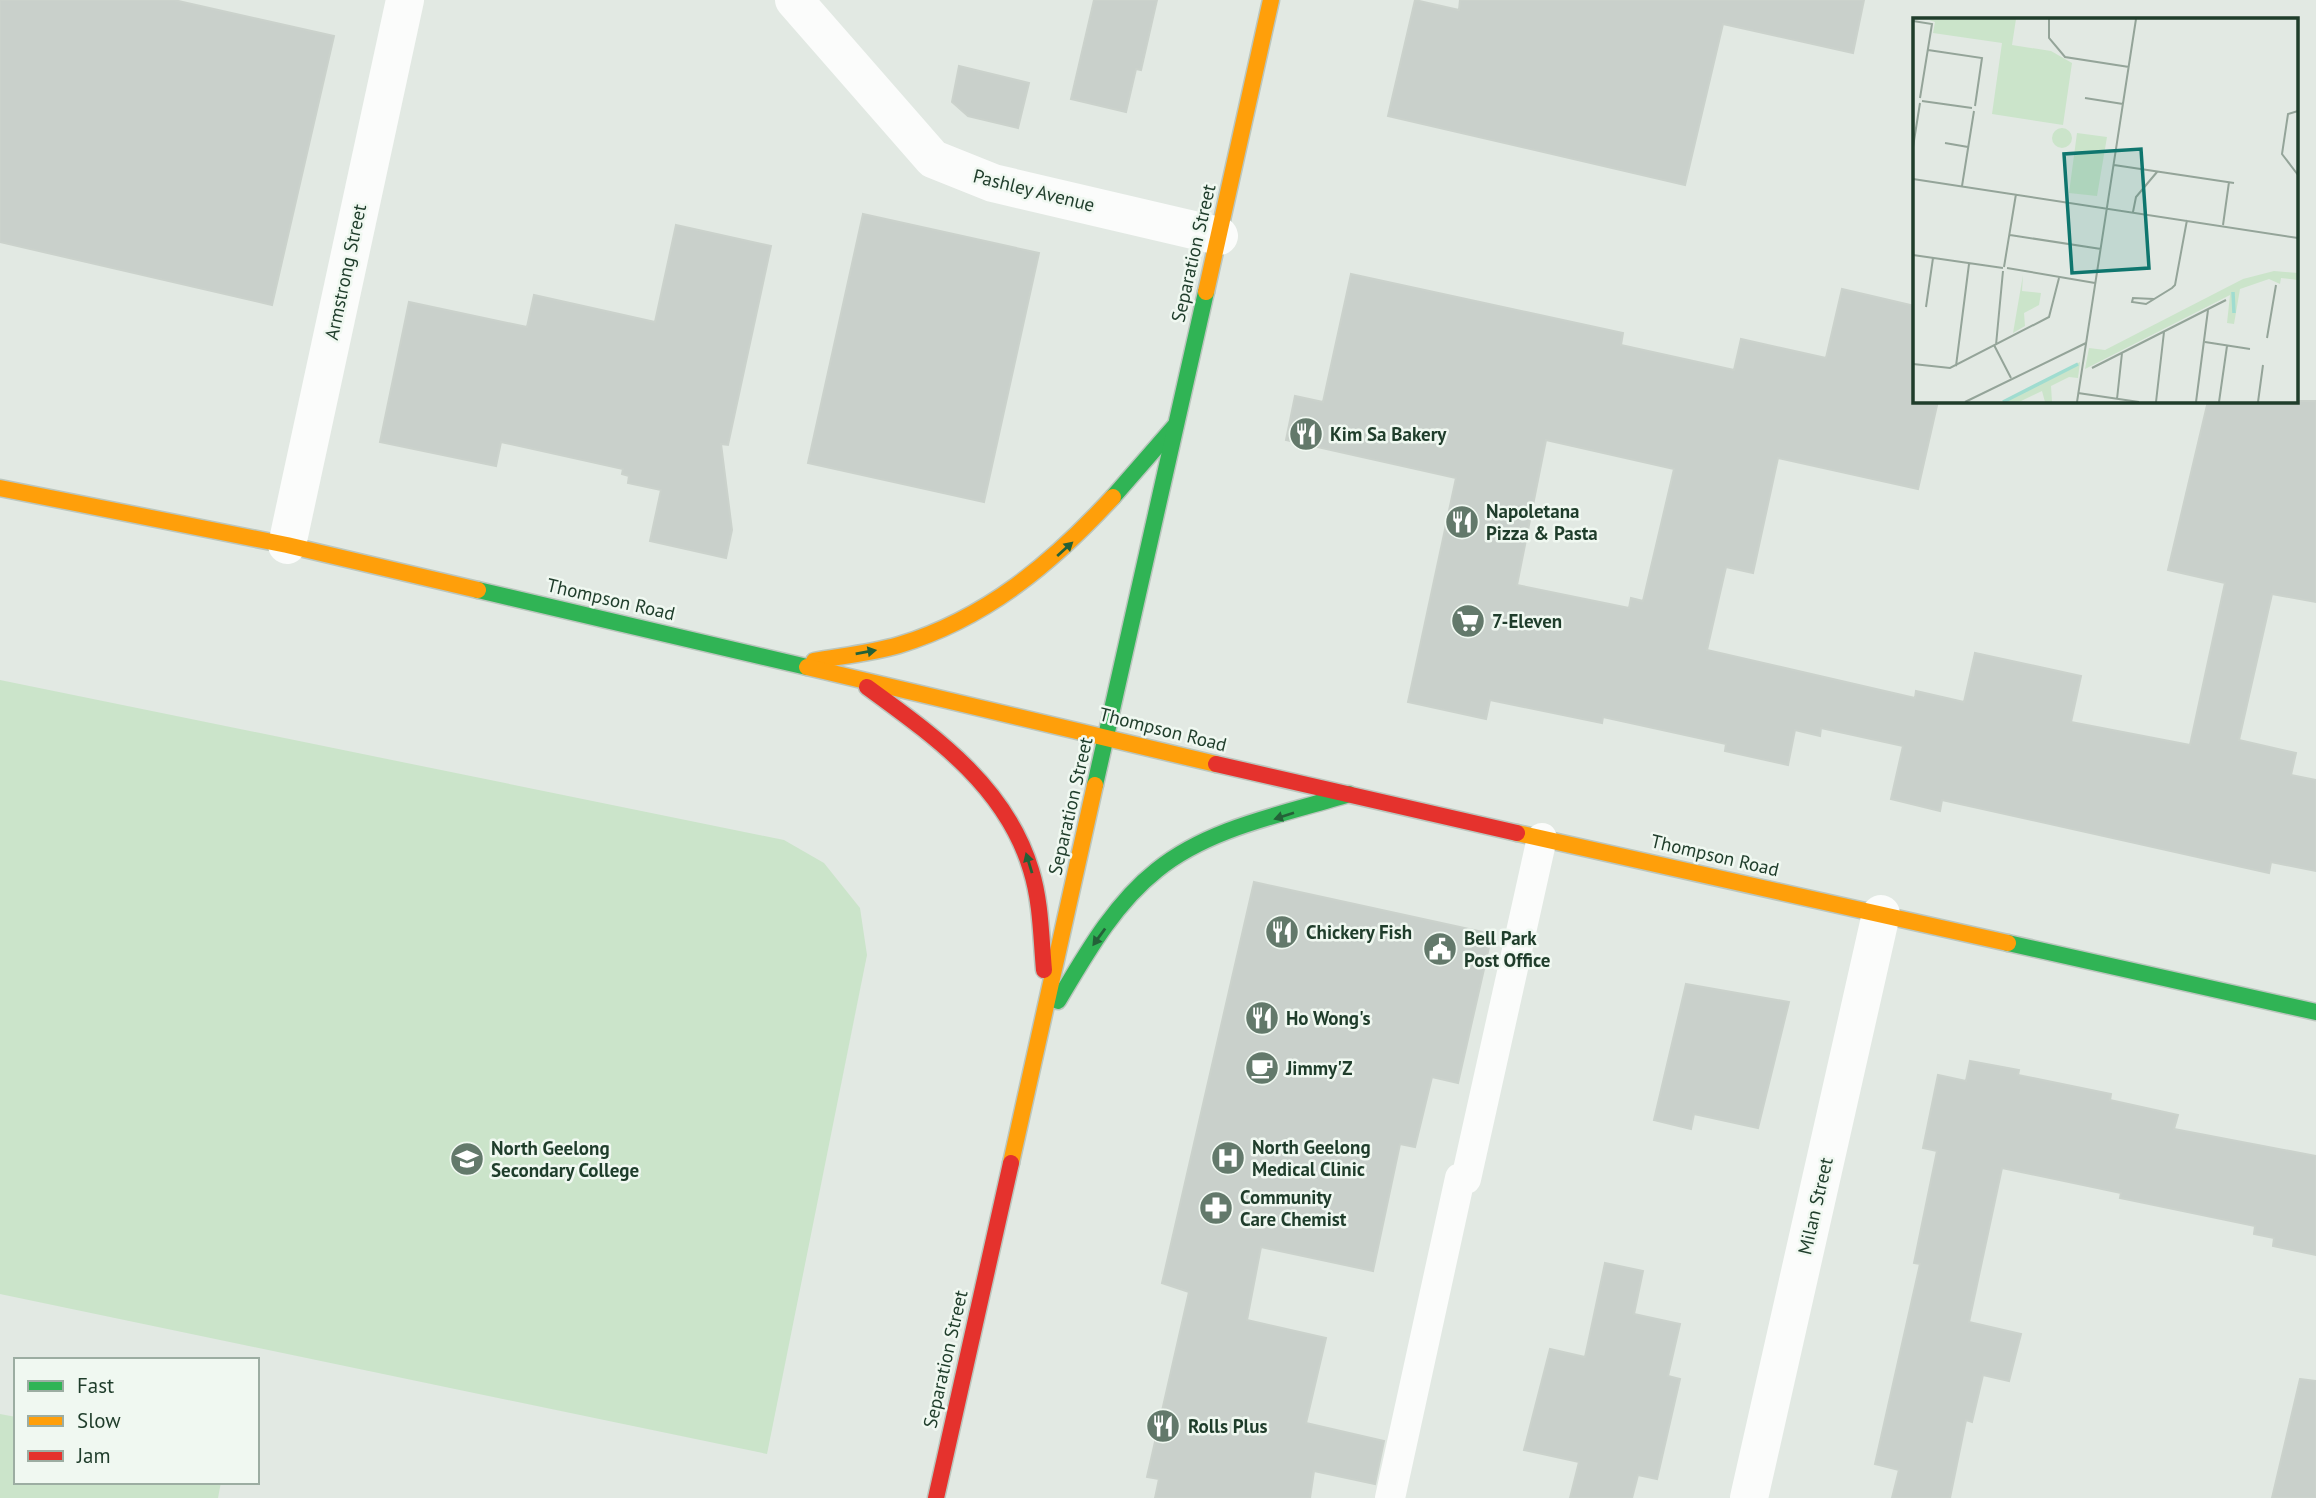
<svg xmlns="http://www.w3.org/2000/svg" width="2316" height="1498" viewBox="0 0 2316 1498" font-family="'PT Sans',sans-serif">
<rect width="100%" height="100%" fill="#e2e9e3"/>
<g fill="#cbe4ca">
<polygon points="0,680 784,840 824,863 860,908 867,955 767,1454 0,1294"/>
<polygon points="0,1414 16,1417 16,1482 221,1482 218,1498 0,1498"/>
</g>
<g fill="#c9d0cb" stroke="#cbd2cc" stroke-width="2" fill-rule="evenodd">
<polygon points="0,0 174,0 334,36 272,305 0,242"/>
<polygon points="1094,0 1157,0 1141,70 1136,69 1126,112 1071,99"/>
<polygon points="1415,0 1459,10 1460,0 1864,0 1853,53 1723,24 1685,185 1388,116"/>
<polygon points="959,66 1029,83 1018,128 968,116 952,102"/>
<polygon points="863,214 1039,253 984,502 808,463"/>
<polygon points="676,225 771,246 728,445 721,444 732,530 726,558 650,541 661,490 628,483 629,476 622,474 623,469 501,442 496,466 380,442 409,302 527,327 534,295 655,322"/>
<path d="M1351 274 1623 333 1621 345 1734 370 1741 339 1826 358 1842 289 1915 306V401H1938L1918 489 1778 458 1753 573 1726 567 1707 650 1915 698 1916 691 1964 702 1975 653 2081 676 2071 722 2190 745 2225 583 2168 570 2208 401H2316V602L2272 594 2239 740 2296 753 2291 775 2316 780V871L2271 862 2269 873 1942 800 1940 811 1891 799 1903 746 1821 728 1820 736 1795 730 1788 765 1725 751 1726 744 1603 717 1602 723 1490 700 1486 719 1408 702 1456 478 1286 440 1295 396 1323 402ZM1546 440 1674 469 1643 601 1631 598 1629 608 1517 585Z"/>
<polygon points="1254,882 1492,934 1458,1083 1432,1077 1415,1147 1400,1144 1373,1271 1261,1247 1247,1320 1326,1338 1306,1423 1384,1441 1375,1484 1314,1471 1310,1498 1155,1498 1159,1479 1147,1477 1189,1292 1162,1283"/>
<polygon points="1686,984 1789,1002 1758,1128 1694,1114 1691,1129 1654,1120"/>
<polygon points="1970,1061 2019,1070 2018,1075 2111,1094 2110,1100 2178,1115 2174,1129 2316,1156 2316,1255 2273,1246 2274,1238 2254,1234 2255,1226 2120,1198 2121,1193 2002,1168 1969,1322 2021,1334 2009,1381 1983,1375 1972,1422 1966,1420 1950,1498 1892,1498 1899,1470 1875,1464 1920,1264 1914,1263 1937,1151 1923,1148 1938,1075 1966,1081"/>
<polygon points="1605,1263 1643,1271 1634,1314 1680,1324 1668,1376 1680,1379 1657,1479 1638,1475 1632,1498 1570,1498 1579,1462 1524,1450 1550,1349 1585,1357"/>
<polygon points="2300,1379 2316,1381 2316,1498 2272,1498"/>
</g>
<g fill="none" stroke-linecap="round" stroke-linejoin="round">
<g stroke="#bbc6be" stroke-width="19">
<g id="fast">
<polyline points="1113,497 1174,427"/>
<polyline points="478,590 807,667"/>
<polyline points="1095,785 1206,292"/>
<polyline points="2008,943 2316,1012"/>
<path d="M1058 1001C1086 954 1114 904 1157 870 1210 827 1285 814 1349 794"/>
</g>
</g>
<g stroke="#bbc6be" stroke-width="19">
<g id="slow">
<polyline points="1206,292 1271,0"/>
<polyline points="0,488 287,545 478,590"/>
<path d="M814 661C842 656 871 653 899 645 987 618 1052 563 1113 497"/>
<polyline points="807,667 1216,764"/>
<polyline points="1517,833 2008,943"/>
<polyline points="1011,1163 1095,785"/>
</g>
</g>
<g stroke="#bbc6be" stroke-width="19">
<g id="jam">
<path d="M867 687C934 736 1006 786 1031 870 1041 902 1041 937 1044 970"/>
<polyline points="1216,764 1517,833"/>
<polyline points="936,1498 1011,1163"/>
</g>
</g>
<polyline stroke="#fbfcfb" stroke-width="30" points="1390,1498 1460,1178 1466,1179 1542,838"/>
<g stroke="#fbfcfb" stroke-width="38">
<polyline points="794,0 933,159 993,183 1219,236"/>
<polyline points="287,545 405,0"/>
<polyline points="1749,1498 1881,914"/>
</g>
<use href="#fast" stroke="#30b455" stroke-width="16"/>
<use href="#slow" stroke="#ff9f0a" stroke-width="16"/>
<use href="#jam" stroke="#e5322d" stroke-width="16"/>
</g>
<defs><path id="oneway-solid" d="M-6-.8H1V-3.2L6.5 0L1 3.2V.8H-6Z" transform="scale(1.75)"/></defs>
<g fill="#246138">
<use href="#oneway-solid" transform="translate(1065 549) rotate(-42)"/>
<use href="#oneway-solid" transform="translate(866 652) rotate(-10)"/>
<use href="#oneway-solid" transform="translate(1284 816) rotate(162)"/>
<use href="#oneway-solid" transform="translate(1029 863) rotate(-107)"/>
<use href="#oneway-solid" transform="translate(1099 937) rotate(126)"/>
</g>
<defs>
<g id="restaurant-disc" transform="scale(1.75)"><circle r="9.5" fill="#63796b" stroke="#f0f8f1"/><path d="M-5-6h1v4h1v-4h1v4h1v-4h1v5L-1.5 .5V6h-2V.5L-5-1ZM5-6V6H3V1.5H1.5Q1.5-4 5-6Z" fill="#fff"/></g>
<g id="supermarket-disc" transform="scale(1.75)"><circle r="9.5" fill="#63796b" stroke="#f0f8f1"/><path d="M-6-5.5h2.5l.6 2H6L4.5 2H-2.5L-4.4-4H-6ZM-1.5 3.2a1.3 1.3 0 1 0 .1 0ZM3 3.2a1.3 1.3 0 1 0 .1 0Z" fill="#fff"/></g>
<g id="civic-disc" transform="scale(1.75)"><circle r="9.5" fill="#63796b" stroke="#f0f8f1"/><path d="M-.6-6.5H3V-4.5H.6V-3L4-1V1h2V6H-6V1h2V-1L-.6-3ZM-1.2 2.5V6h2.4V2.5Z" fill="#fff"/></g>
<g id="cafe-disc" transform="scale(1.75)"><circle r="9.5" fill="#63796b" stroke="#f0f8f1"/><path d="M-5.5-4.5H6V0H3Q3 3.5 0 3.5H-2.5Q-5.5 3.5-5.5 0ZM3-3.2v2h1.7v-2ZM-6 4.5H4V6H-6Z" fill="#fff"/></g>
<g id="hospital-disc" transform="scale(1.75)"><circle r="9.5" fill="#63796b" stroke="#f0f8f1"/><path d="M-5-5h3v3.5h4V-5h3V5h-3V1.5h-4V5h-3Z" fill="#fff"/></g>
<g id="school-disc" transform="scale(1.75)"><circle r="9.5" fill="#63796b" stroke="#f0f8f1"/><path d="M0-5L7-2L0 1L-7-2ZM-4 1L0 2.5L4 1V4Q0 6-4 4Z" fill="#fff"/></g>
<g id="pharmacy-disc" transform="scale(1.75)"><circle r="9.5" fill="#63796b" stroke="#f0f8f1"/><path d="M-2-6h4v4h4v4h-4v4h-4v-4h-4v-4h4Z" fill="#fff"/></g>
</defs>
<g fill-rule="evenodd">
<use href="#restaurant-disc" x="1306" y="434"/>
<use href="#restaurant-disc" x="1462" y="522"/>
<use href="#supermarket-disc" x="1468" y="621"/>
<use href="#restaurant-disc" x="1282" y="932"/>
<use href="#civic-disc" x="1440" y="949"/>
<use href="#restaurant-disc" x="1262" y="1018"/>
<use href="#cafe-disc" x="1262" y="1068"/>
<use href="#hospital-disc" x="1228" y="1158"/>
<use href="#school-disc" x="467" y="1159"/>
<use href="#pharmacy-disc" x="1216" y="1208"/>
<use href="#restaurant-disc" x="1163" y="1426"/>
</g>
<g text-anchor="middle" stroke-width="5" stroke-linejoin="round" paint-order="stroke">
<g font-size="19" fill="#1f3d2b" stroke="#f0f8f1">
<text transform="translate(1034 190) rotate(14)" y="7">Pashley Avenue</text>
<text transform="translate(1193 253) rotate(-77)" y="7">Separation Street</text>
<text transform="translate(345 272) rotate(-78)" y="7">Armstrong Street</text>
<text transform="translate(611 599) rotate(13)" y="7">Thompson Road</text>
<text transform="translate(1163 729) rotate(14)" y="7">Thompson Road</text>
<text transform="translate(1070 806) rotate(-77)" y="7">Separation Street</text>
<text transform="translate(1715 855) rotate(13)" y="7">Thompson Road</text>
<text transform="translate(1815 1206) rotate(-77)" y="7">Milan Street</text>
<text transform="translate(945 1359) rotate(-77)" y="7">Separation Street</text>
</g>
<g font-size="19" font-weight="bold" fill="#1f3d2b" stroke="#f0f8f1" text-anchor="start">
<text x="1330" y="441">Kim Sa Bakery</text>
<text x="1486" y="518">Napoletana<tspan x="1486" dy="22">Pizza &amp; Pasta</tspan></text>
<text x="1492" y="628">7-Eleven</text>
<text x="1306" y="939">Chickery Fish</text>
<text x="1464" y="945">Bell Park<tspan x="1464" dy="22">Post Office</tspan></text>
<text x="1286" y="1025">Ho Wong's</text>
<text x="1286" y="1075">Jimmy'Z</text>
<text x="1252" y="1154">North Geelong<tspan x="1252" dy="22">Medical Clinic</tspan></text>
<text x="491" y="1155">North Geelong<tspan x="491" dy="22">Secondary College</tspan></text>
<text x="1240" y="1204">Community<tspan x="1240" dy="22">Care Chemist</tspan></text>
<text x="1188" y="1433">Rolls Plus</text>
</g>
</g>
<g transform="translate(1913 18)">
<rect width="385" height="385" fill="#e2e9e3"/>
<path d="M103 1 99 27 138 33 159 45 150 107 79 96 89 25 20 15 22 4 16 2ZM139 120a10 10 0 1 1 20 0a10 10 0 1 1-20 0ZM164 115 194 119 184 178 156 175ZM361 253 385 255V262L368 260 367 266 356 261 327 271 321 306 314 305 317 277 172 351 176 330 192 332 330 261ZM110 257 109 273 128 275 126 287 111 295 112 308 100 315ZM167 344 165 360 156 359 138 368 139 384H132L129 373 106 384H89Z" fill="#cbe4ca"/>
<path fill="none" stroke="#9fdcd0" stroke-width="3.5" d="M320 274 321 295M90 384 165 346"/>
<path fill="none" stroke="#94a499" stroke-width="2" d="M136 1V20L152 39 216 49M0 3 19 6 7 80M15 32 69 40 62 88M172 80 210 86M9 83 59 90M385 93 375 96 369 136 385 157M32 125 55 129M0 129 7 85M201 147 321 165M0 161 385 220M49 168 61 93M220 194 223 179 244 154M310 207 316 164M97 217 188 231M0 237 90 250M91 249 103 176M94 250 182 265M241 281 220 280 219 284 233 286 259 270 262 267 274 202M13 289 20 240M354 320 363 267M292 324 337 331M81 327 98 360M83 327 90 253M0 346 37 350 136 299 146 260M43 348 56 246M179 350 313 282M165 375 226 384M204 381 209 335M52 384 173 325M164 384 223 1M243 384 251 314M283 384 295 292M306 384 314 328M345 384 350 347"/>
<path fill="#0f766e" fill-opacity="0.15" stroke="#0f766e" stroke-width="3.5" d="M228 131 236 250 159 255 151 136Z"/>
<rect width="385" height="385" fill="none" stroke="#1f3d2b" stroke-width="3.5"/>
</g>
<rect x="14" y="1358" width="245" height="126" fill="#f0f8f1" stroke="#9cada2" stroke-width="2"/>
<rect x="28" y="1381" width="35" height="10" fill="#30b455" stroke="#9cada2" stroke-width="2"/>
<text x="77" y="1393" font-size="21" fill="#1f3d2b">Fast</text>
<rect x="28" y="1416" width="35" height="10" fill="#ff9f0a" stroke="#9cada2" stroke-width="2"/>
<text x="77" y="1428" font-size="21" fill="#1f3d2b">Slow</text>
<rect x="28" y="1451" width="35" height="10" fill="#e5322d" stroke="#9cada2" stroke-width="2"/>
<text x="77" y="1463" font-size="21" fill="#1f3d2b">Jam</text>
</svg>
